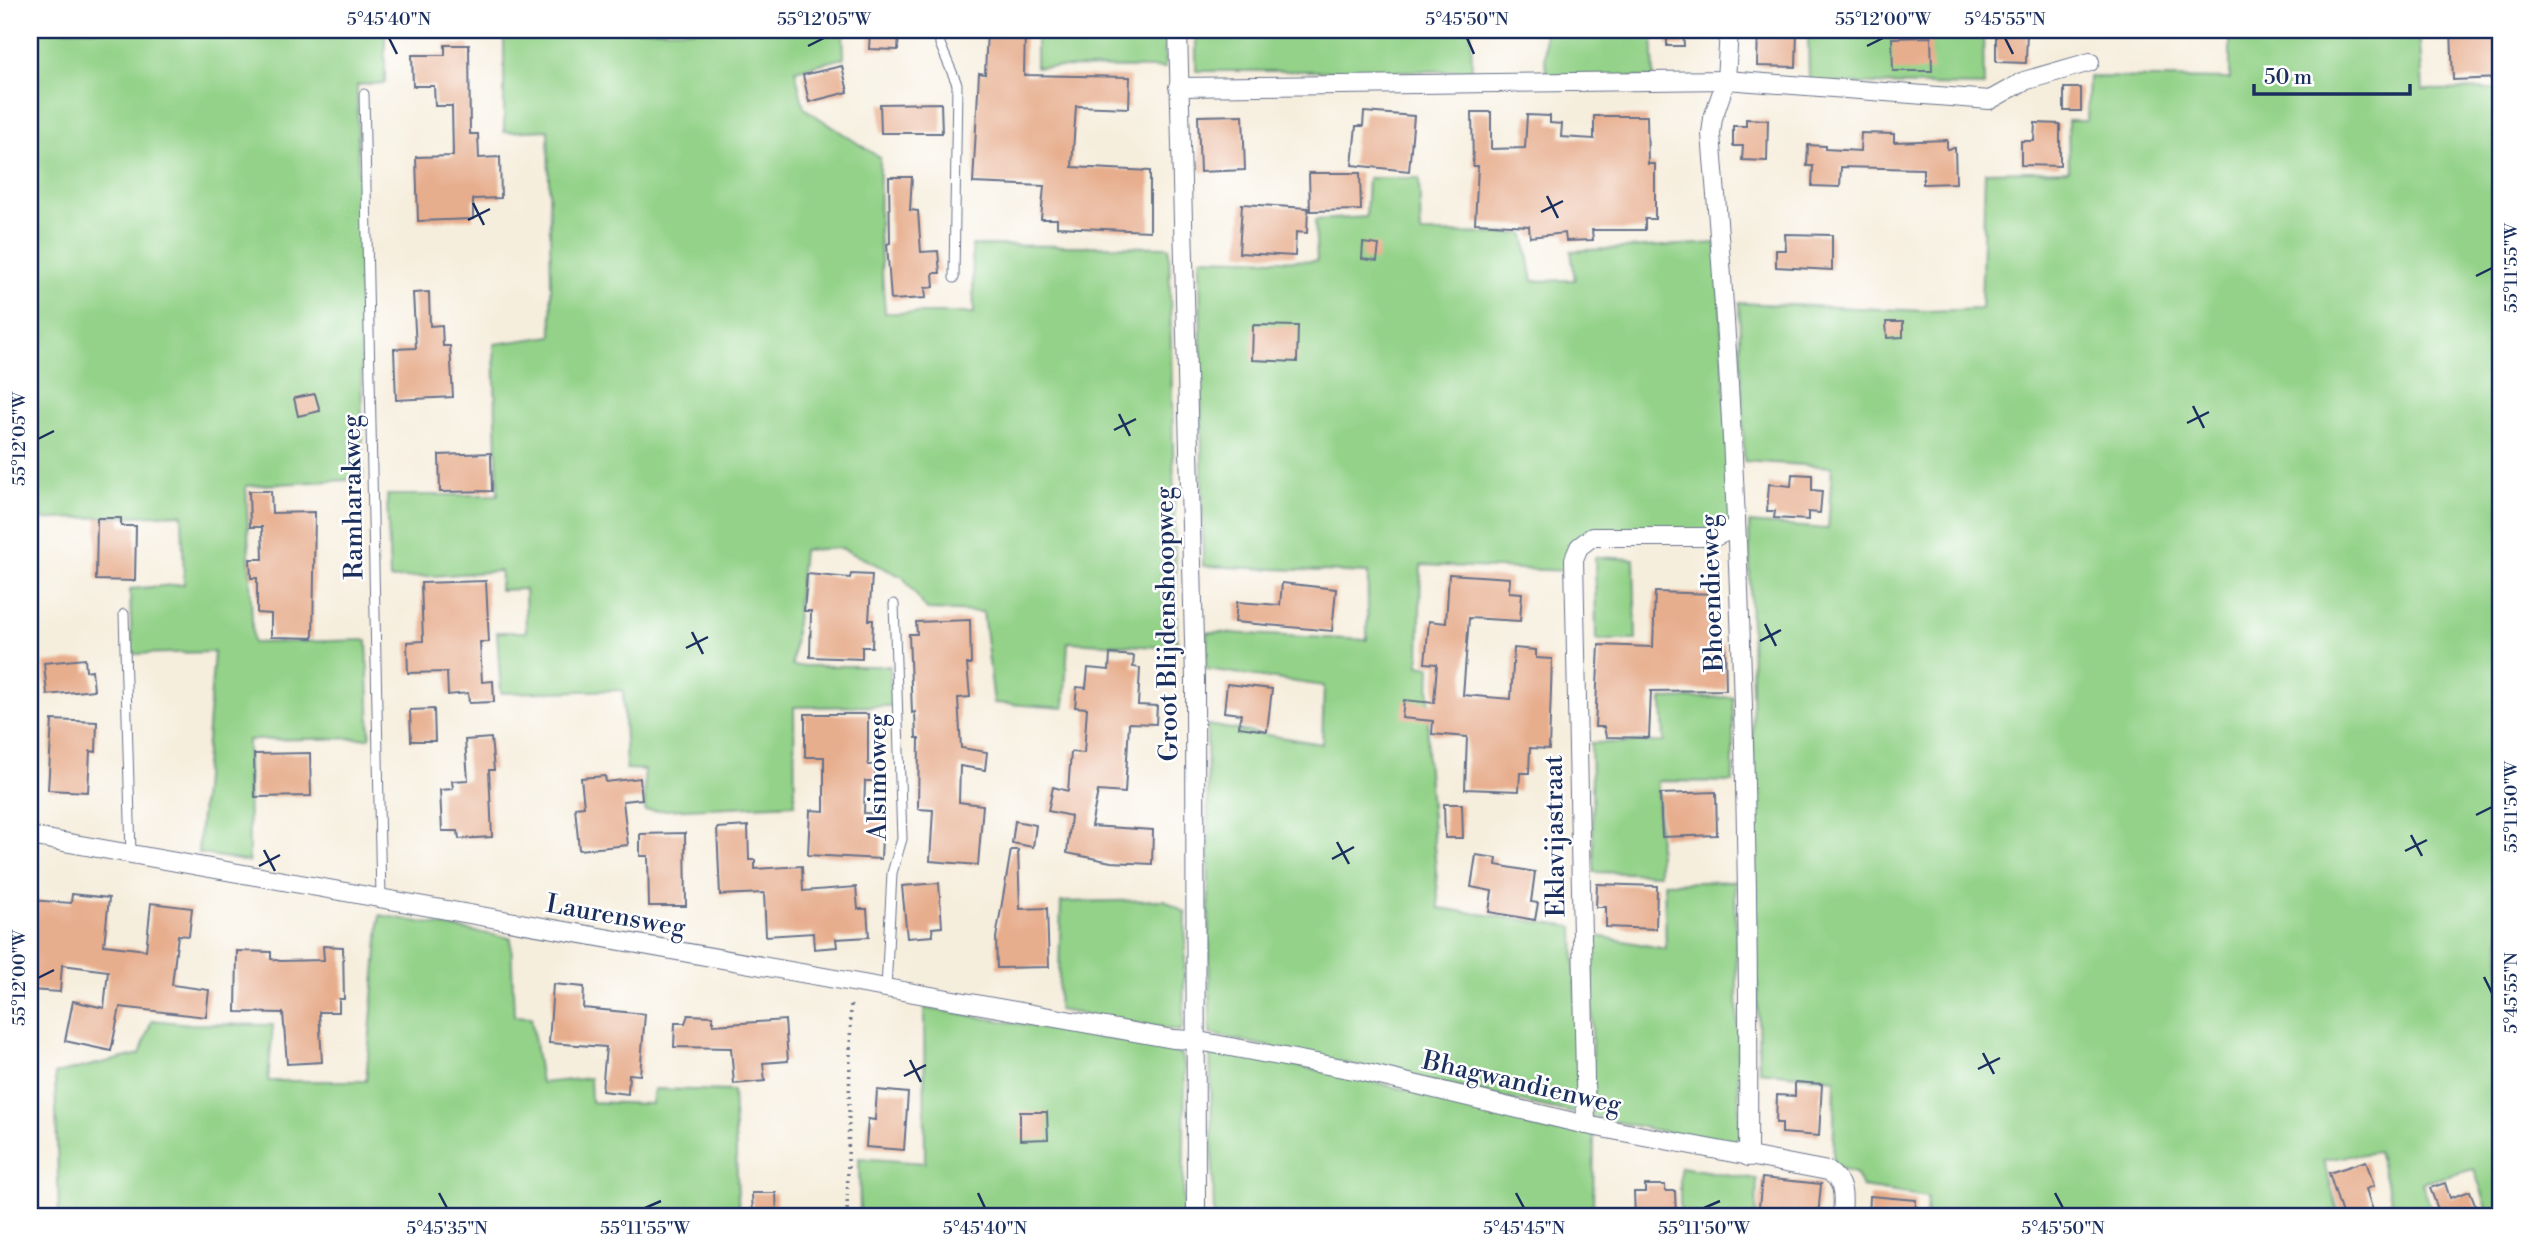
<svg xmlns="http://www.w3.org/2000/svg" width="2530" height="1247" viewBox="0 0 2530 1247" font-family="'Libre Bodoni',serif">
<rect width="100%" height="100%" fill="#fff"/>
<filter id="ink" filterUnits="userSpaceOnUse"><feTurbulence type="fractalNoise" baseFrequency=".0143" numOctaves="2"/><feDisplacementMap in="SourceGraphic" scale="14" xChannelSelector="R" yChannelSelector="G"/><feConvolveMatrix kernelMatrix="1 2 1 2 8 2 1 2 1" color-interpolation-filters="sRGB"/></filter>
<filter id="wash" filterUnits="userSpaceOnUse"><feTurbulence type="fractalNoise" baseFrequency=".00686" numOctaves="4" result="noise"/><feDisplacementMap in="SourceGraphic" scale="28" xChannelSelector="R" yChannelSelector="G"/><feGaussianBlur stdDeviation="1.57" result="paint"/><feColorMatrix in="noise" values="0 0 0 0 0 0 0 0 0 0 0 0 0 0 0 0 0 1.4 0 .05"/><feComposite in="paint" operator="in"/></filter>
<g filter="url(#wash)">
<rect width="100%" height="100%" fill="#f6eedd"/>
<g fill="#93d288" stroke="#578073" stroke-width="2">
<polygon points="30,30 385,30 385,83 357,85 363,479 246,486 253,643 367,640 370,738 248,740 249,862 198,853 214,652 132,654 130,589 184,584 182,514 30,520"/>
<polygon points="504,30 843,30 844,58 795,70 804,108 880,158 879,232 885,313 974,313 972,245 1169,247 1177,648 1068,642 1064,708 994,703 983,612 927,610 903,577 841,548 803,550 792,666 890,666 891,706 794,707 795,804 645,811 644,770 626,769 623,690 501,693 497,632 526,632 525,589 500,590 501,571 390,579 387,495 498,495 494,344 552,336 548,130 504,132"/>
<polygon points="1036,30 1164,30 1165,68 1036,67"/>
<polygon points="1196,30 1471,30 1472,71 1196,71"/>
<polygon points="1544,30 1652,30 1654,78 1546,76"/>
<polygon points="1808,30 1983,30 1984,86 1809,83"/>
<polygon points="2230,30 2419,30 2423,90 2500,89 2500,1217 2490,1217 2474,1169 2422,1183 2434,1217 2397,1217 2377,1152 2323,1160 2340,1217 1926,1217 1927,1197 1862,1187 1855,1173 1833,1166 1835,1079 1759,1071 1749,523 1828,529 1832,467 1744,461 1739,303 1927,311 1981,309 1985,172 2069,170 2068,121 2087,121 2089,77 2230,79"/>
<polygon points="1368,178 1419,178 1421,233 1524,234 1533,281 1575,280 1571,251 1717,243 1732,526 1718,537 1586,533 1570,571 1421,565 1419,665 1430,667 1427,758 1439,908 1574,927 1578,1114 1210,1034 1207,725 1322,744 1324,686 1206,669 1207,632 1367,640 1368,573 1203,566 1200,258 1317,261 1315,220 1366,217"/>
<polygon points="1595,557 1634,559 1636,640 1596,640"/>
<polygon points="1733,697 1733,782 1658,781 1659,874 1594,872 1591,743 1664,742 1662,699"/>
<polygon points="1735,881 1740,1147 1592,1117 1592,935 1666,949 1664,883"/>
<polygon points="1165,900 1186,913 1183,1026 1180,1031 1058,1010 1061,902"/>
<polygon points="380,915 511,938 514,1016 531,1017 541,1083 590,1078 591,1102 652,1104 654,1089 733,1091 739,1217 59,1217 55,1074 140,1054 152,1020 190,1024 273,1025 268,1081 366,1081"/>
<polygon points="924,1008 1166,1048 1182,1055 1185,1069 1183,1217 860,1217 859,1158 925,1163"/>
<polygon points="1210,1048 1357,1078 1594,1135 1593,1217 1214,1217"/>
<polygon points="1680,1167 1757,1179 1756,1217 1680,1217"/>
</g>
<g id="blocks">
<g fill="#e7ae8e">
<polygon points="870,30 899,30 898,50 869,49"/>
<polygon points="987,30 1025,30 1024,75 1130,77 1129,108 1076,106 1072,167 1150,171 1150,231 1057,227 1057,219 1041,219 1044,186 973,183 979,73 985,74"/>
<polygon points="1667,30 1683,30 1684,46 1667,46"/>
<polygon points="1758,30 1797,30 1796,67 1757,66"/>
<polygon points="1996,30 2027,30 2026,63 1996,62"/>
<polygon points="2451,30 2500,30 2500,78 2453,80"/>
<polygon points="1931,37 1932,71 1893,71 1892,38"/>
<polygon points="445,45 469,45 470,134 478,134 479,158 500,157 501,198 473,199 473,219 418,221 416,157 453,156 452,106 435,106 434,86 413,86 412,55 445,55"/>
<polygon points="842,66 848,92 809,102 803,75"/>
<rect x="2064" y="88" width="17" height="23"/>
<polygon points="941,103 942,133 881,133 880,104"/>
<polygon points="1364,112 1414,116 1409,171 1352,165 1356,126 1363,126"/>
<polygon points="1472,112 1491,112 1491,149 1525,148 1527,115 1550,116 1550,123 1562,124 1561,137 1594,139 1594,116 1647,116 1648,164 1655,164 1655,219 1645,219 1645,230 1592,230 1593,240 1566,241 1565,233 1530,237 1529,226 1475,223 1478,166 1473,166"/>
<polygon points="1243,115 1245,170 1200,172 1198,116"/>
<polygon points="1746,119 1768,120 1767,161 1742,160 1743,146 1733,146 1733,126 1746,126"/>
<polygon points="2035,123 2060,124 2060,166 2021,165 2021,141 2034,141"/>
<polygon points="1861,133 1894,134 1894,142 1947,140 1947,149 1955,148 1956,183 1923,184 1923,169 1841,167 1840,187 1812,186 1813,166 1807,166 1808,145 1825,146 1825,149 1860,151"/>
<polygon points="1309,173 1360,173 1361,210 1310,211"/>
<polygon points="889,177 912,177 910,210 918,211 921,252 938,251 940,273 933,273 934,287 925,288 926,298 891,300 887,244 890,243"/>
<polygon points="1242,204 1308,208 1307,233 1296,232 1295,256 1239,253"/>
<polygon points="1785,234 1832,235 1832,270 1776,267 1776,250 1786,250"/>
<polygon points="1363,243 1379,245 1377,261 1362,259"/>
<polygon points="429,292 430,326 442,325 443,346 450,346 453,397 396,400 394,349 416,348 413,293"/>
<polygon points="1886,322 1903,322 1903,337 1887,338"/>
<polygon points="1253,325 1298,326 1297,362 1252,360"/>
<polygon points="315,394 320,411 298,416 294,398"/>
<polygon points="491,453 492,491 440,492 439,455"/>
<polygon points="1792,474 1812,475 1812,490 1822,491 1820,513 1808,512 1808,520 1774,518 1775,511 1767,511 1769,484 1791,486"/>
<polygon points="249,491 271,491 272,513 315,512 313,638 271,637 271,614 257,613 257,578 251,578 250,559 263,559 262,527 250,527"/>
<polygon points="97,518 121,518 121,526 136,526 135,581 96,580"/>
<polygon points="807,574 850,578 851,574 872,575 869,620 873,620 872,647 862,647 862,659 810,657 811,611 804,611"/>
<polygon points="1449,574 1510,578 1509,592 1522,593 1520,621 1469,618 1463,695 1511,699 1514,648 1536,650 1536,658 1552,659 1549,749 1530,748 1529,773 1520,773 1519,791 1465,789 1467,737 1432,734 1433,721 1402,718 1404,700 1434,703 1437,664 1425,663 1429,621 1446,623"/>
<polygon points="486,581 489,642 480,642 482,682 493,681 494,702 469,703 468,693 448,695 447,672 408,673 407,642 423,641 421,583"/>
<polygon points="1282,583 1336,589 1332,631 1235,622 1237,602 1280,605"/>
<polygon points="1655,592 1715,594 1713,644 1725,644 1726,690 1651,691 1649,738 1606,737 1604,727 1595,727 1599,645 1653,647"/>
<polygon points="970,620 971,664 967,664 970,697 958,698 961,748 987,752 985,770 960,766 959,802 983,805 978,865 930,861 933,810 918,809 919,738 916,738 915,712 912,713 909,634 917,634 916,622"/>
<polygon points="1110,654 1134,656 1133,667 1140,668 1138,705 1157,706 1156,724 1129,723 1125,793 1098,791 1091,826 1153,830 1152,864 1111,862 1067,853 1071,816 1048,811 1053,787 1068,791 1071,752 1084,753 1087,708 1075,707 1077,687 1086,688 1088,668 1109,670"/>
<polygon points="85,659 86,671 92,670 94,690 47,695 44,663"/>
<polygon points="1227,684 1272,689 1267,731 1239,727 1241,714 1224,712"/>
<polygon points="434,709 435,741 411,741 410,710"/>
<polygon points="805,714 868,714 868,765 875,765 875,781 865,781 864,813 883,814 881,859 808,855 810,810 824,811 824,757 805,757"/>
<polygon points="52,720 97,722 96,752 90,751 88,792 48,790"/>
<polygon points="491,738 494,770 489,770 492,837 459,839 458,831 442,831 440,790 453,789 452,781 468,780 465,740"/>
<polygon points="310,753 311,796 255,797 254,754"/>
<polygon points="605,776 606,782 640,778 642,799 623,801 628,845 579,850 575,807 584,806 581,778"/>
<polygon points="1716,792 1717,835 1662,837 1660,794"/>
<polygon points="1444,804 1462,804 1463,838 1445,838"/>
<polygon points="1015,821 1036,825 1033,847 1012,843"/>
<polygon points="748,826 749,860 755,860 755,869 802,866 803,891 856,887 858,909 867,909 869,937 836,939 837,947 814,949 813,933 766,936 764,893 720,895 717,828"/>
<polygon points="685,833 686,906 649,906 648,856 640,856 640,834"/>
<polygon points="1011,850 1018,850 1020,909 1047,908 1049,967 997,968 996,938"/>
<polygon points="1476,855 1497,858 1496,865 1535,872 1531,902 1538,903 1535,920 1489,912 1492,891 1471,887"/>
<polygon points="939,883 942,927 932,928 933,936 907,938 902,886"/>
<polygon points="1597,884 1657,886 1656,929 1606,927 1606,907 1596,907"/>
<polygon points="72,894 109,898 104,945 146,950 151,903 192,908 189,936 178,935 172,985 209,990 206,1017 120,1007 111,1051 65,1041 73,1001 104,1008 108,971 62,965 60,992 30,990 30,900 71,903"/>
<polygon points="323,946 343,947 344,999 339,999 339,1012 319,1012 322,1062 287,1064 283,1013 236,1012 237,951 271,952 271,959 280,961 324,960"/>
<polygon points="553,984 584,987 583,1008 645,1014 640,1075 629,1074 628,1094 602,1091 606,1047 549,1043"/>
<polygon points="688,1015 713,1016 713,1025 785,1020 788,1061 763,1063 765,1081 734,1084 731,1048 674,1047 675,1023 685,1023"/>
<polygon points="1795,1082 1822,1084 1819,1136 1782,1133 1782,1123 1776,1123 1777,1095 1795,1096"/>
<polygon points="877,1090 908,1093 904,1150 866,1147 868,1119 875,1120"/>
<polygon points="1020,1112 1047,1112 1048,1139 1020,1140"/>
<polygon points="2366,1161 2374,1186 2366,1189 2375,1217 2343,1217 2329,1173"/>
<polygon points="1762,1178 1821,1184 1818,1217 1758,1217"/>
<polygon points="2445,1183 2450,1198 2470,1191 2480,1217 2441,1217 2430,1188"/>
<polygon points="1645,1185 1665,1185 1665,1191 1675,1191 1676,1217 1635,1217 1634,1192 1645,1192"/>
<polygon points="752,1193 776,1193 777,1217 753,1217"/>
<polygon points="1870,1196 1916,1200 1915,1217 1869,1217"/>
</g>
</g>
</g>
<g filter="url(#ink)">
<use href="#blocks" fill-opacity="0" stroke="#68728a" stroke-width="2"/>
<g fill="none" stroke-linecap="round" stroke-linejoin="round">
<g stroke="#68728a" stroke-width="11">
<g id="lane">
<polyline points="939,30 940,44 957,84 954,278"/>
<polyline points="364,94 381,898"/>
<polyline points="124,614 131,854"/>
<polyline points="886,989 892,873 902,839 894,604"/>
</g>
</g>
<g stroke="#68728a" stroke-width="20">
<g id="street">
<polyline points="1178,30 1195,679 1196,1217"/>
<path d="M1729 30 1726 80 1713 118 1711 134C1740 474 1750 816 1748 1157"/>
<polyline points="1178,87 1726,80 1990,100 2024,81 2090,62"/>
<path d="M30 836 1173 1039 1193 1040 1359 1071 1586 1125 1828 1171C1846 1183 1843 1198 1842 1217"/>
<polyline points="1586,1125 1574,559 1579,547 1592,537 1715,537 1734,528"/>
</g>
</g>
<polyline stroke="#68728a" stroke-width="3.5" stroke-dasharray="2 5" stroke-linecap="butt" points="847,1217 851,1000"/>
<use href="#lane" stroke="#fff" stroke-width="9"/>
<use href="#street" stroke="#fff" stroke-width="18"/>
</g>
</g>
<path fill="none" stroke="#1b2f5e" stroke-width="2.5" d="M389 38 397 54M1467 38 1474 54M2005 38 2013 54M808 46 824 38M1867 46 1883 38M1547 196 1558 218M473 203 484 225M1541 212 1563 201M468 220 490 209M2476 276 2492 268M2193 406 2204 428M1119 414 1130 436M2187 423 2209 412M1114 430 1136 419M38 439 54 431M1765 624 1776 646M692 632 703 654M1760 641 1781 630M686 648 708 637M2476 815 2492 807M2411 835 2422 856M1337 842 1349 864M264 850 275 871M2405 851 2427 840M1332 859 1354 847M259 866 280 855M2484 977 2492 993M38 978 54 970M1983 1053 1994 1074M910 1060 921 1082M1978 1069 2000 1058M904 1076 926 1065M439 1193 447 1208M978 1193 985 1208M1516 1193 1524 1208M2055 1193 2063 1208M645 1208 661 1201M1704 1208 1720 1201"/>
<g text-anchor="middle" stroke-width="5" stroke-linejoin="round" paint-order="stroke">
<g font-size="26" fill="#1b2f5e" stroke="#fff">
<text transform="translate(352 497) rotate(-91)" y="9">Ramharakweg</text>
<text transform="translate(1711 593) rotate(-92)" y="9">Bhoendieweg</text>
<text transform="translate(1166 624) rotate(-91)" y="9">Groot Blijdenshoopweg</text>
<text transform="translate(877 777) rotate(-90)" y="9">Alsimoweg</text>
<text transform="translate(1554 836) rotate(-91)" y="9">Eklavijastraat</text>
<text transform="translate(616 915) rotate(10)" y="9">Laurensweg</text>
<text transform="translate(1522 1082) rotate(13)" y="9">Bhagwandienweg</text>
</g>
</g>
<rect width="2530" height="1247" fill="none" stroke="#fff" stroke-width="77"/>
<path d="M2254 84v10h156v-10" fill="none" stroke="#1b2f5e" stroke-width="3.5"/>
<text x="2264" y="84" font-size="21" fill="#1b2f5e" stroke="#ffffff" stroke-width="5" paint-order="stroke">50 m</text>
<rect x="38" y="38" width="2454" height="1170" fill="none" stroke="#1b2f5e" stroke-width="2.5"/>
<g font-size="18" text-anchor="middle" fill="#1b2f5e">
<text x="389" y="25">5°45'40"N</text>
<text x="824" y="25">55°12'05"W</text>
<text x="1467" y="25">5°45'50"N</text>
<text x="1883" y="25">55°12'00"W</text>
<text x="2005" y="25">5°45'55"N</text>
<text transform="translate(2511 268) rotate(-90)" y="6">55°11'55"W</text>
<text transform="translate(19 439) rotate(-90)" y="6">55°12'05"W</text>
<text transform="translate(2511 807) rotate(-90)" y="6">55°11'50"W</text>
<text transform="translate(19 978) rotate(-90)" y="6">55°12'00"W</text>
<text transform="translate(2511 993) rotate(-90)" y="6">5°45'55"N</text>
<text x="447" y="1234">5°45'35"N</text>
<text x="645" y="1234">55°11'55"W</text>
<text x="985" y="1234">5°45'40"N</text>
<text x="1524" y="1234">5°45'45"N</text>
<text x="1704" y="1234">55°11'50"W</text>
<text x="2063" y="1234">5°45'50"N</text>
</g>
</svg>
